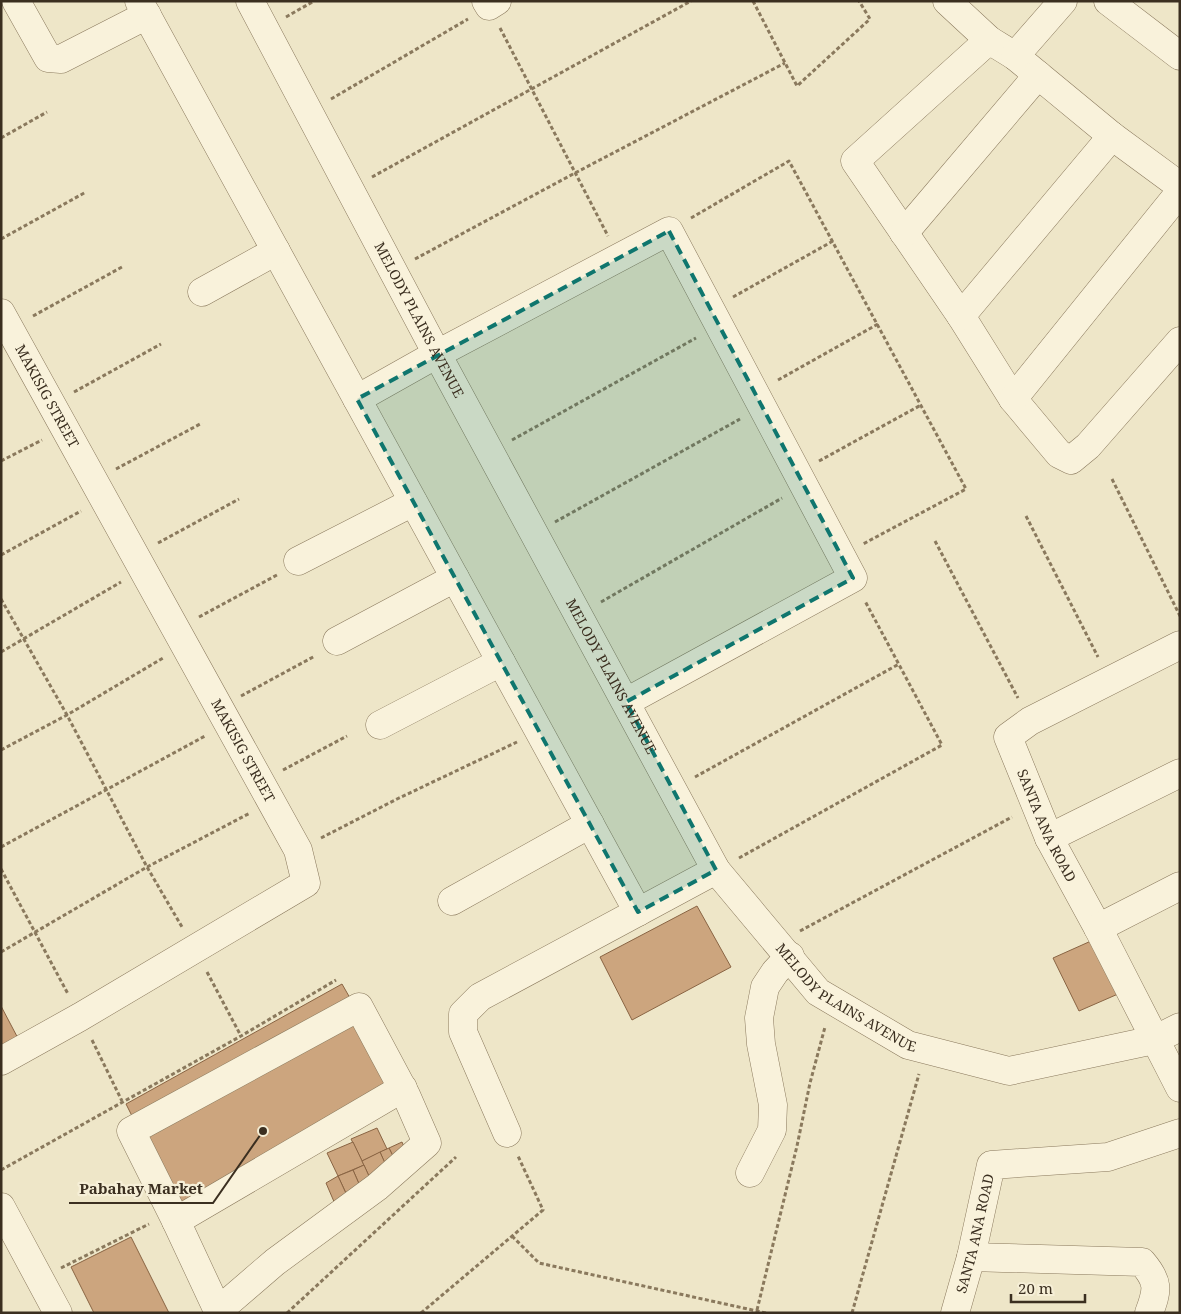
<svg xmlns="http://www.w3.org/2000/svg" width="1181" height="1314" viewBox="0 0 1181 1314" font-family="'Noto Serif',serif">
<rect width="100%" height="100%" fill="#eee6c8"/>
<g fill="#cca57e" stroke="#896443">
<polygon points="697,906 731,967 632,1020 600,957"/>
<polygon points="1091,941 1118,994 1079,1011 1053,958"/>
<polygon points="342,984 354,1005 136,1124 126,1104"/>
<polygon points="1,1006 21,1044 1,1054"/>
<polygon points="353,1011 394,1086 184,1208 140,1131"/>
<polygon points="377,1128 387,1149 362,1161 351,1139"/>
<polygon points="353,1142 364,1165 338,1176 327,1153"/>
<polygon points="402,1142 408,1156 397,1165 389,1148"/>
<polygon points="389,1148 395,1160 386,1166 380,1152"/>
<polygon points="380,1152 389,1172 373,1185 362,1161"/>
<polygon points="364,1165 373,1185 363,1193 353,1170"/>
<polygon points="353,1170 363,1193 350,1202 338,1176"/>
<polygon points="338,1176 350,1202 338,1211 326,1183"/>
<polygon points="131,1237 169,1313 94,1313 71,1267"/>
</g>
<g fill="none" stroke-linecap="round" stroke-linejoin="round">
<g stroke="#8a795d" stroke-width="29">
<g id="minor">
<polyline points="16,1 48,58 61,59 147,15"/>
<polyline points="139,1 638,912"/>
<path id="s1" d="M250 1 437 354 716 870 818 992 908 1045 1009 1071 1154 1040 1180 1027"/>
<polyline points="486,1 489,6 497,1"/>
<polyline points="947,1 989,40 1015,56 1112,136 1180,186"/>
<polyline points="1108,1 1180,56"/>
<polyline points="989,40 855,161 961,316 1013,399 1059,454 1071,460 1088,446 1180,341"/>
<polyline points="1015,56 1063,1"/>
<polyline points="904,233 1038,75"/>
<polyline points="202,292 276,251"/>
<path id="s2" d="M1 313 298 850 306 883 80 1017 1 1061"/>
<polyline points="961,316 1112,136"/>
<polyline points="357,399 437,354 669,231 853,578 626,702"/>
<polyline points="1013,399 1180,192"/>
<polyline points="298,561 413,502"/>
<polyline points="337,641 455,578"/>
<path id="s3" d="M1180 645 1030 721 1008 737 1049 838 1098 928 1180 1088"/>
<polyline points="380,725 501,662"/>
<polyline points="1049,838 1180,773"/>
<polyline points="452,901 590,824"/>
<polyline points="1098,928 1180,886"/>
<polyline points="507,1133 463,1032 463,1014 480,997 716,870"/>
<polyline points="750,1173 772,1130 773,1105 761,1044 759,1018 765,987 775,972 790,956"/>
<polyline points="1,1207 58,1313"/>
<polyline points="176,1221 131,1131 359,1007 406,1095 427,1143 377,1187 275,1262 218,1311"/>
<path d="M971 1257 1142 1262C1159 1282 1158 1289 1149 1313"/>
<polyline points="217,1313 218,1311 176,1221 403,1088"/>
<path id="s4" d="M955 1313 971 1257 991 1165 1108 1157 1180 1133"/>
</g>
</g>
<g stroke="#8a795d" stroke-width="3" stroke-dasharray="4 2.5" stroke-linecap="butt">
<polyline points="753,1 797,86 870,19 859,1"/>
<polyline points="286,17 314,1"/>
<polyline points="500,28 608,236"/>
<polyline points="331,99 468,19"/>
<polyline points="1,138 47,112"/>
<polyline points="372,177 691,1"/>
<polyline points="691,218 789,161 966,489 863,544"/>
<polyline points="1,239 86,192"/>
<polyline points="415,259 575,173 785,63"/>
<polyline points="733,297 833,241"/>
<polyline points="33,316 122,267"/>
<polyline points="778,380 878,324"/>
<polyline points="74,392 161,344"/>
<polyline points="512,440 696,338"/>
<polyline points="1,461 42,440"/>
<polyline points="819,461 921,405"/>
<polyline points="116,469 202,423"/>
<polyline points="1112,479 1180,616"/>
<polyline points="1026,516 1098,657"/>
<polyline points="555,522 740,419"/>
<polyline points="935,541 1018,698"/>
<polyline points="158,543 239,499"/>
<polyline points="1,555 81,511"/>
<polyline points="1,599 67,715 147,867 182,927"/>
<polyline points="601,602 782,498"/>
<polyline points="199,617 277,575"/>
<polyline points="1,652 121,582"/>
<polyline points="241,696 315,656"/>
<polyline points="1,750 67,715 163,658"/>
<polyline points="283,770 347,736"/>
<polyline points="695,777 899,664"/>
<polyline points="321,838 397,799 517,742"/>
<polyline points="1,847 205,736"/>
<polyline points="739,858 942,745 865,601"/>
<polyline points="1,869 68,994"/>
<polyline points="800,931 1012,817"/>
<polyline points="1,952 147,867 250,813"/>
<polyline points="207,972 241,1036"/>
<polyline points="92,1040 122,1101"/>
<polyline points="1,1170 241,1036 336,980"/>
<polyline points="512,1236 539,1263 766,1313"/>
<polyline points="61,1268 149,1224"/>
<polyline points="757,1310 797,1146 810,1083 825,1027"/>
<polyline points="287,1313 456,1157"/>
<polyline points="421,1313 543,1210 518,1156"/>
<polyline points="852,1313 919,1074"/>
</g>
<use href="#minor" stroke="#f9f2db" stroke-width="28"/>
</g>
<path fill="#0f766e" fill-opacity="0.2" stroke="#0f766e" stroke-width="4" stroke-dasharray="10 6" stroke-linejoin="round" d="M669 231 853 578 626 702 716 870 638 912 357 399Z"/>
<g text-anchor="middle" stroke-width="4.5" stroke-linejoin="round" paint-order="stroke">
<g font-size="14" fill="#3b2f20" stroke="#f6efd7">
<text dy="5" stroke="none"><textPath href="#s1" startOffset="361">MELODY PLAINS AVENUE</textPath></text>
<text dy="5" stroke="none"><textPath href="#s2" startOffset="95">MAKISIG STREET</textPath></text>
<text dy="5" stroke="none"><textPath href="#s1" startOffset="766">MELODY PLAINS AVENUE</textPath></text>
<text dy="5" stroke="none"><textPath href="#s2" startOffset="500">MAKISIG STREET</textPath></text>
<text dy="5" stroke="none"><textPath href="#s3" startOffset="292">SANTA ANA ROAD</textPath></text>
<text dy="5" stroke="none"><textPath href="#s1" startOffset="1171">MELODY PLAINS AVENUE</textPath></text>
<text dy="5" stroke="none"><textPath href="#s4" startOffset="82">SANTA ANA ROAD</textPath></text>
</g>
</g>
<path fill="none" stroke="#3b2f20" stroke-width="2" d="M263 1131L213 1203H69"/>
<circle fill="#3b2f20" stroke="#f6efd7" stroke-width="2" cx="263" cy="1131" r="5"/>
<g font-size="15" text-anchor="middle" font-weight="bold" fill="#3b2f20" stroke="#f6efd7" stroke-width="4.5" stroke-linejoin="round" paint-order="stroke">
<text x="141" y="1194">Pabahay Market</text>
</g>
<rect width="1181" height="1314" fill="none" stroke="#3b2f20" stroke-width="5"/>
<path d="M1011 1294v8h74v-8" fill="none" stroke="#3b2f20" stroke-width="2.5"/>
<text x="1018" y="1294" font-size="15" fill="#3b2f20" stroke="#f6efd7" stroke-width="4" paint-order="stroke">20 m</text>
</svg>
